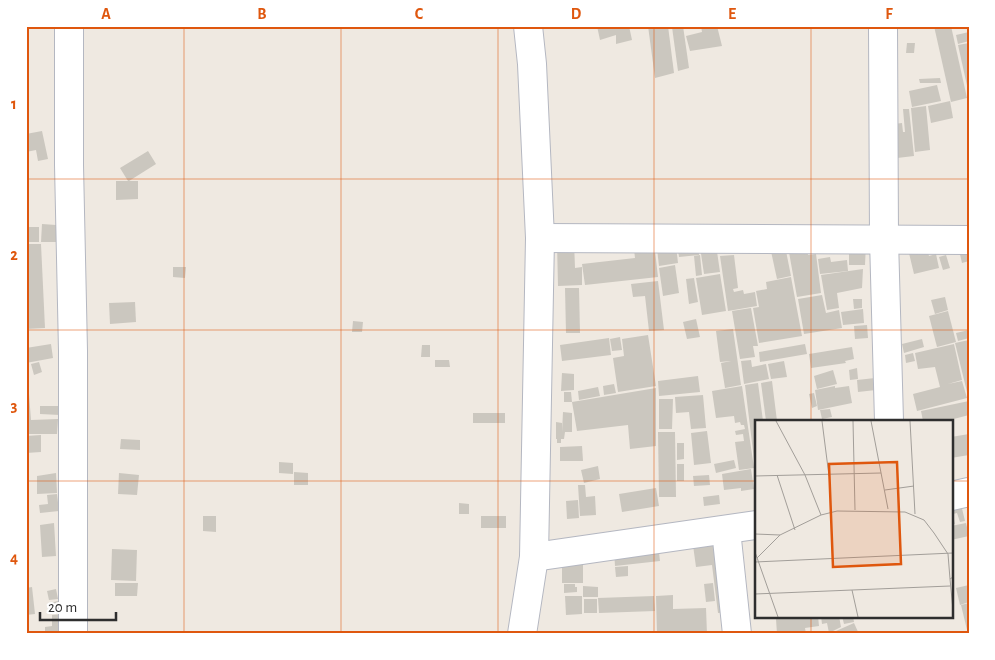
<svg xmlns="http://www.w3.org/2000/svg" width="995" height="660" viewBox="0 0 995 660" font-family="'Alegreya Sans',sans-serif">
<rect width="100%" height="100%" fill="#efe9e1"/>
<g fill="#cbc7bf">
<polygon points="597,26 629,26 632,40 616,44 616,35 600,40"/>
<polygon points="648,26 668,26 674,73 655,78"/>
<polygon points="683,26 689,68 678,71 672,27"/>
<polygon points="701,26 717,26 722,46 690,51 686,36 702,32"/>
<polygon points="934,26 951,26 967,98 951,102"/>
<polygon points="969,32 969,41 958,44 956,35"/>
<polygon points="907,43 915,43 914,53 906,53"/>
<polygon points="969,43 969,90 968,90 958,45"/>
<polygon points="940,78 941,83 920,83 919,79"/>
<polygon points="937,85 941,101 912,107 909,91"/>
<polygon points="950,101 953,118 931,123 928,106"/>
<polygon points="926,106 930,150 915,152 911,108"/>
<polygon points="903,109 909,109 914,156 897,158 894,124 902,123 903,132 905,132"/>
<polygon points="42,131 48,159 38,161 36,150 26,152 26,134"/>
<polygon points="148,151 156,164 129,181 138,181 138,199 116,200 116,181 128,181 120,168"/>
<polygon points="42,224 56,225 56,242 41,242"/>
<rect x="26" y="227" width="13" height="15"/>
<polygon points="653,233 658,277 585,285 582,264 635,258 634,249"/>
<polygon points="675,237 678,263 659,266 656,240"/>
<polygon points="715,238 720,272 704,274 699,240"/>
<polygon points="698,240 699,255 679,257 677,242"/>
<polygon points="807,240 808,255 816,254 821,293 797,297 787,241"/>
<polygon points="574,241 575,268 582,267 582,285 558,286 557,242"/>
<polygon points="784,241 791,276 777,279 769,242"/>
<polygon points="849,243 866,243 865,265 849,265"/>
<polygon points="26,244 41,244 45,328 26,329"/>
<polygon points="926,244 929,256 936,254 939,268 914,274 908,249"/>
<polygon points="969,247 969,261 962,263 959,250"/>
<polygon points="700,255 702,275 696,276 694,256"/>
<polygon points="734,255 738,288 733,289 734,292 743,290 744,294 755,292 757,306 728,311 720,256"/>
<polygon points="946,255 950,268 943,270 939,257"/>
<polygon points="830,257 831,262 847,260 848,271 820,274 818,259"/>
<polygon points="675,265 679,293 663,296 659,268"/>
<polygon points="173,267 186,267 185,278 173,277"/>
<polygon points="863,269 862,288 837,293 839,308 827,310 821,275"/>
<polygon points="720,274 726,311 702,315 696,278"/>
<polygon points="791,277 802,336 759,343 753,308 759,307 756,291 767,289 766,282"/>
<polygon points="694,278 698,302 689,304 686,279"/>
<polygon points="658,281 664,330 649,331 645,296 633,297 631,284"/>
<polygon points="565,288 579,288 580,333 566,333"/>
<polygon points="822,295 826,313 839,310 842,328 804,334 798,299"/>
<polygon points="945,297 948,310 935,314 931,300"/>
<polygon points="853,299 862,299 862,308 854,309"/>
<polygon points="135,302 136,322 110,324 109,303"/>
<polygon points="751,308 758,346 753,346 755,357 740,359 732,311"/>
<polygon points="863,309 864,323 843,325 841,312"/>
<polygon points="948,311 956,342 937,347 929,316"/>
<polygon points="696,319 700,337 687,339 683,322"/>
<polygon points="353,321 363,322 362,332 352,332"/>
<polygon points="867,325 868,338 855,339 854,326"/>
<polygon points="733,329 741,385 725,388 721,363 731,361 720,362 716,331"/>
<polygon points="969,330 969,338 958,341 956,333"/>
<polygon points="648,335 656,386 618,392 613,358 624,356 622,339"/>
<polygon points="620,337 622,350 612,351 610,339"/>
<polygon points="609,338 611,355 562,361 560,345"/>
<polygon points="922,339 924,347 904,353 902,344"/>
<polygon points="969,340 969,396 968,396 955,343"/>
<polygon points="51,344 53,358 26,363 26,348"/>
<polygon points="805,344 807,354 760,362 759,352"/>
<polygon points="954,344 962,380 948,384 962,381 967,398 917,411 913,394 940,387 935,367 918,369 915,353"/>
<polygon points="422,345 430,345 430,357 421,357"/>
<polygon points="852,347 854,359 845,361 846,363 811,368 809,354"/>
<polygon points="913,353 915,361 906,363 905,355"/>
<polygon points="435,360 449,360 450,367 435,367"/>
<polygon points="751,360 752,367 766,364 769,379 744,384 741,361"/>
<polygon points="784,361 787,377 771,379 768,364"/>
<polygon points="39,362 42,372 34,375 31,364"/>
<polygon points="857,368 858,379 850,380 849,370"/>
<polygon points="833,370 837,384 817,389 814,376"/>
<polygon points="562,373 574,374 574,390 561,391"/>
<polygon points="698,376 700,392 659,396 658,381"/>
<polygon points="875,378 876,390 858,392 857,380"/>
<polygon points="772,381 777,421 766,421 761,383"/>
<polygon points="758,383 763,421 756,421 755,468 745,385"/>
<polygon points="614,384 616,393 604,395 603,386"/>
<polygon points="742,386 754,468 739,470 735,442 744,441 743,434 736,435 735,431 745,429 744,425 741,425 740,422 735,423 734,416 716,418 712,391"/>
<polygon points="835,386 835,388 849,386 852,403 818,410 815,390"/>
<polygon points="598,387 600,396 579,400 578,391"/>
<polygon points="656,388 656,446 630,449 628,425 577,431 572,402"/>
<polygon points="564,392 571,392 572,402 564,402"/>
<polygon points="814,393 817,406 812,408 809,394"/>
<polygon points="26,394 29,394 31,420 58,419 57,434 26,434"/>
<polygon points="703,395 706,428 691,429 689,412 676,413 675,397"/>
<polygon points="659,399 673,399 672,429 659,429"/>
<polygon points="969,401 969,415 946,421 923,421 921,411"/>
<polygon points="40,406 60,406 60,415 40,414"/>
<polygon points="830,409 832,417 822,419 820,410"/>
<polygon points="563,412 572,413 572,432 565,432 564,439 561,439 561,443 557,443 557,439 556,439 556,422 562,423 562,432"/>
<rect x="473" y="413" width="32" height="10"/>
<polygon points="707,431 711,463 694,465 691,433"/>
<polygon points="658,432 675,432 676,497 659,497"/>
<polygon points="969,434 969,455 951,458 951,437"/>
<polygon points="41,435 41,452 26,453 26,436"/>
<polygon points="121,439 140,440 140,450 120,449"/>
<polygon points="677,443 684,443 684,459 677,460"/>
<polygon points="582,446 583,461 560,461 560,447"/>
<polygon points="734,460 736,468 716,473 714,464"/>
<polygon points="279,462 293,463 293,474 279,473"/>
<rect x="677" y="464" width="7" height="17"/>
<polygon points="598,466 600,479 584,483 581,470"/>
<polygon points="751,469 754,489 741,491 741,488 724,490 722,474"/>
<polygon points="294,472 308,473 308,485 294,485"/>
<polygon points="56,473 57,493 37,494 37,476"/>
<polygon points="119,473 139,475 137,495 118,494"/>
<polygon points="709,475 710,485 694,486 693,476"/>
<polygon points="578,485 585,485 586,497 595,496 596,515 580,516"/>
<polygon points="656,488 659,506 622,512 619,494"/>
<polygon points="57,494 59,511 40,513 39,505 48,504 47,495"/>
<polygon points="719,495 720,504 704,506 703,497"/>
<polygon points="959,496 965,521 960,522 957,513 953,514 955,524 951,525 951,498"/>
<polygon points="578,500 579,518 567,519 566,501"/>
<polygon points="459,503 469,504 469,514 459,514"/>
<polygon points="203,516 216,516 216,532 203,531"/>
<rect x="481" y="516" width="25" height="12"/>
<polygon points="54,523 56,556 42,557 40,525"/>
<polygon points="966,523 969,536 951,540 951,526"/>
<polygon points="731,533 740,611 718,613 712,565 696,567 692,538"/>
<polygon points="658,544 660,561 615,566 614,549"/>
<polygon points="112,549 137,550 136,581 111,580"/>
<polygon points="562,555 576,555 576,565 583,565 583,583 562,583"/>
<polygon points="628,566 628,576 616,577 615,567"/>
<polygon points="115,583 138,583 137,596 115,596"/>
<polygon points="713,583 715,601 706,602 704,584"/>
<polygon points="564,584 575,584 575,587 577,587 577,592 564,593"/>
<polygon points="969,585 969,602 960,605 956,588"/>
<polygon points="583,586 598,587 598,597 583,597"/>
<polygon points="32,587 35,614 26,615 26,588"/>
<polygon points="56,589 58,599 49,600 47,591"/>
<polygon points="673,595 673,609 706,608 707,634 657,634 656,596"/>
<polygon points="565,596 582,596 582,614 566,615"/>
<polygon points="654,596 655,611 599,613 598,598"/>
<rect x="584" y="599" width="13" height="14"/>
<polygon points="58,601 60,610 51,612 49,603"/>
<polygon points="969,603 969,634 968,634 961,605"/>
<polygon points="64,614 65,634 45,634 45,627 52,626 52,615"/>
<polygon points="804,616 818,616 819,626 805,628 806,634 777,634 776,619"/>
<polygon points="821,616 839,616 841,627 829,633 827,623 822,624"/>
<polygon points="842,616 853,616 854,622 844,624"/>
<polygon points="854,623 859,634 837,634 836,631"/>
</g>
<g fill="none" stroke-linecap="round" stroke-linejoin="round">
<g stroke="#b4b7c1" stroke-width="30">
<g id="minor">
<polyline points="69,26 69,165 73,351 73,634"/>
<polyline points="883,26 884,239 889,421"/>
<polyline points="540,238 969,240"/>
<polyline points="951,496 969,492"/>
<polyline points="726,530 737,634"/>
<polyline points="534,557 756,525"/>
<polyline points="522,634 534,557 540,238 532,64 528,26"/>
</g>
</g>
<use href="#minor" stroke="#fff" stroke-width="28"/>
</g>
<path fill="none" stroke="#df570e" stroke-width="1" stroke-opacity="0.55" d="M184 26V634M341 26V634M498 26V634M654 26V634M811 26V421M26 179H969M26 330H969M26 481H756M951 481H969M811 616V634"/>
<g transform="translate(755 420)">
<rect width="198" height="198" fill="#efe9e1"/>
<path fill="none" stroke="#a29e99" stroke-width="1" d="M21 1 50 55 66 95M67 1 74 56M98 1 100 90M116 1 133 89M155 1 160 94M22 55 40 110M0 56 126 53M130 70 159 66M0 114 25 115 66 95 82 91 150 92 169 100 179 113 193 134 195 159M0 132 23 197M2 138 25 115M0 142 198 133M198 157 195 159 198 190M97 170 103 197M0 174 195 166"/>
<path fill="#df570e" fill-opacity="0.15" stroke="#df570e" stroke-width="2.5" d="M142 42 146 144 78 147 74 44Z"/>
<rect width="198" height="198" fill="none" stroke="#2e2e2e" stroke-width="2.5"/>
</g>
<rect width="995" height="660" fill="none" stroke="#ffffff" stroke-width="55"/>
<path d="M40 612v8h76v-8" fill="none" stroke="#2e2e2e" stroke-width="2.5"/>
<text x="48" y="612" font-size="15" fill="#2e2e2e" stroke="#ffffff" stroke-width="4" paint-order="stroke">20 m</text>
<rect x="28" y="28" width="940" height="604" fill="none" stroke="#df570e" stroke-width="2"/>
<g font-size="16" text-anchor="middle" font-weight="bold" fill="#df570e">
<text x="106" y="19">A</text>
<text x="262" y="19">B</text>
<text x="419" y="19">C</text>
<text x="576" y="19">D</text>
<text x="732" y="19">E</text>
<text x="889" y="19">F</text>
<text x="14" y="109">1</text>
<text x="14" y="260">2</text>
<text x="14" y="411">3</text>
<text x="14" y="563">4</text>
</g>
</svg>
